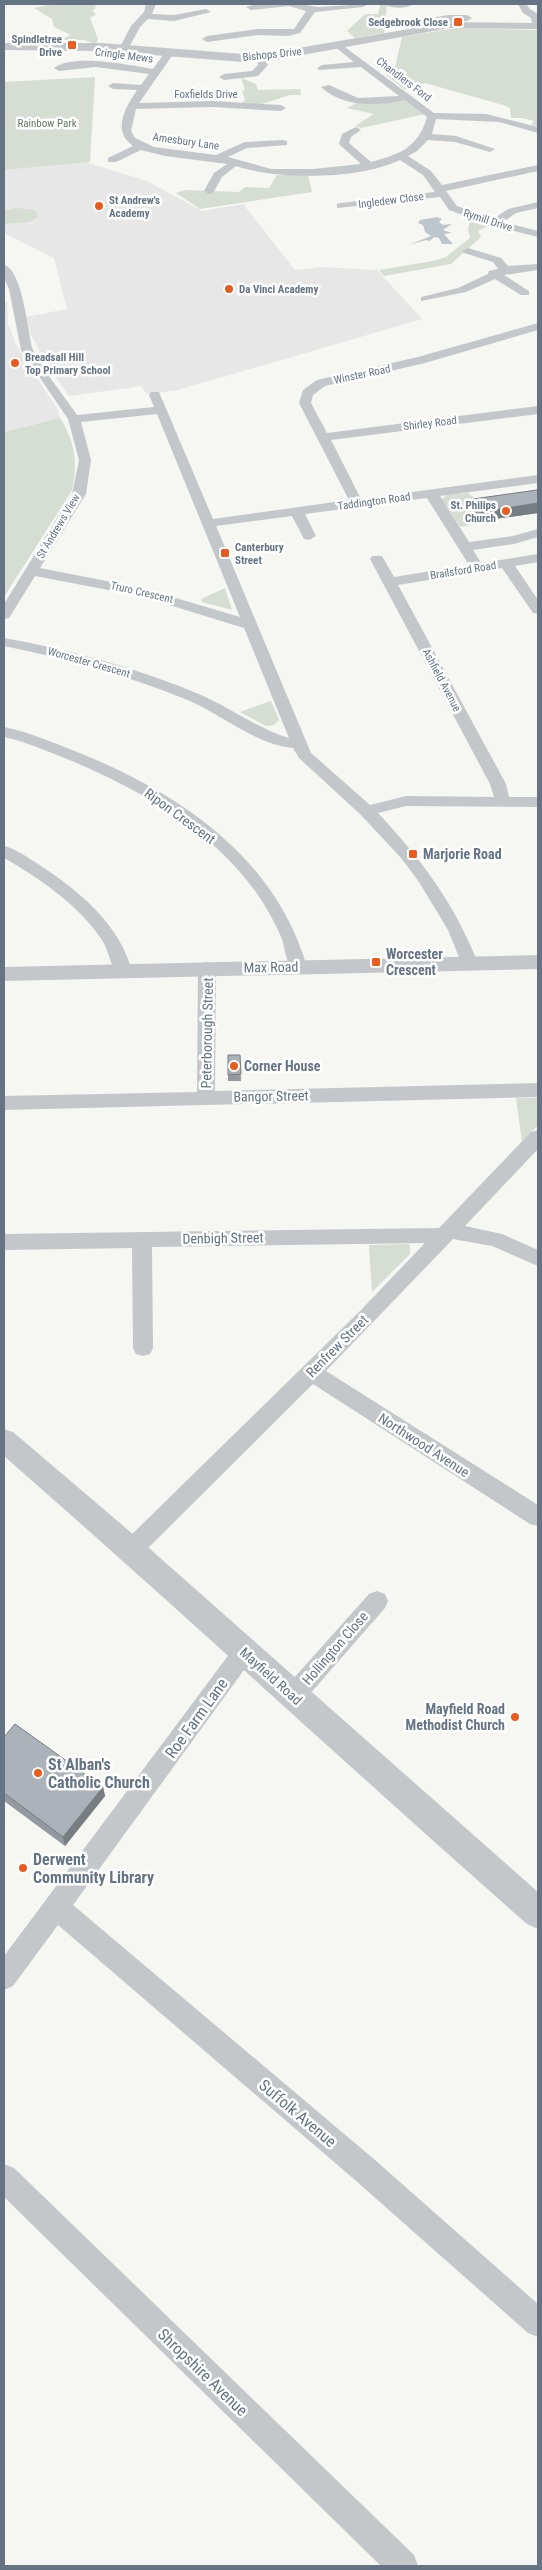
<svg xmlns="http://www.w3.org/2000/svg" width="542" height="2570" viewBox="0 0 542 2570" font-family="'Roboto Condensed',sans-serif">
<rect width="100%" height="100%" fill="#f6f6f2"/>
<g fill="#e6e7e6">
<polygon points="85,162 147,181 202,211 243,204 295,270 321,267 377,270 422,319 178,390 146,394 142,386 69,396 48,367 31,335 26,317 67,309 54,258 4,233 4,170"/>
<polygon points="4,302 7,302 8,323 15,342 30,368 57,408 60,418 4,432"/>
</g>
<g fill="#d6ddd3">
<polygon points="54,4 55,6 57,4 96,4 95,9 92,11 96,14 90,18 98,39 96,44 84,40 65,40 64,38 71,35 54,27 52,19 34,8"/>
<polygon points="380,5 387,5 384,33 355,38 347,31 365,14 378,14"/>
<polygon points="456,28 538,30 538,127 531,124 534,121 523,118 511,118 510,108 503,105 425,83 405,90 385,74 394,71 402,37"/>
<polygon points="95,77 90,162 4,170 4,82"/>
<polygon points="241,78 256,84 258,90 300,89 301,95 290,95 259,105 241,104 245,100 242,91 245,90"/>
<polygon points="405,99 425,114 361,128 355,126 374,114 347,108 357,103"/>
<polygon points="277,175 308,175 312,192 200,209 176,193 185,190 239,192 245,187 269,188"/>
<polygon points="16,208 35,210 38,217 29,222 4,224 4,211"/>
<polygon points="470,220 488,226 478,231 481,237 451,264 384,276 379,270 433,261 446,257 470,238 468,229"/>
<path d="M60 418C75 441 78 464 72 490L4 597V432Z"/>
<polygon points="468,493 486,507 472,509 482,523 460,527 442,499 447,495"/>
<polygon points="225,588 232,610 202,602 201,599"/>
<polygon points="271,701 279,720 274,725 266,726 240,712"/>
<polygon points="516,1098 538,1098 538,1125 522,1142"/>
<polygon points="406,1244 410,1245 410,1254 372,1292 369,1245"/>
</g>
<polygon fill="#bcc7cd" points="437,217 442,219 439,222 443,225 452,224 443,230 452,233 444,234 453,244 442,244 439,238 434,237 430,241 426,240 409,245 431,236 425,232 423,225 418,223 420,220"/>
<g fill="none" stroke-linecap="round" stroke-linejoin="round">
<g fill="#c3c7ca" fill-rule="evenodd">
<polygon points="146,4 156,4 152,14 174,15 206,9 211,12 174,21 148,19 140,27 127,51 121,51 119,49 131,26 144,12"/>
<polygon points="257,4 299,4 318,7 368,4 363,7 315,12 300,33 288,36 258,35 207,42 202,39 207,36 258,29 294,29 306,11 289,6 251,10 246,7"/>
<path d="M384 4H414C407 9 391 9 384 4Z"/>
<polygon points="518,4 526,4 530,9 538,14 538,28 533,28 531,18 523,13"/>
<polygon points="449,15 467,15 472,18 467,21 419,25 425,30 420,33 409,27 411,21"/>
<path d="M338 42 434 113 486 114 538 127V133L499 122 436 119 432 134 456 136 495 149 490 152 455 142 428 140 417 151 408 156 431 171 442 185 538 165V171L446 191 457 206 493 219 508 209 538 202V208L516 213 503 222 538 231V237L490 225 449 210 440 197 337 208V204L341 203 435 192 423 175 400 160C358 180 279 180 236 166L222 177 213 193 209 194 204 191 214 173 227 164 165 156 141 150 116 162H108V158L133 146C111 130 126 107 137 90L113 89 108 86 113 83 141 85 149 74 96 67 59 71 54 68C73 53 130 65 153 69L166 51 169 50 174 53 139 103 212 101 281 105 286 108 281 111 212 107 136 109 131 131 135 138 154 147 216 155 245 142 283 140 287 141V145L247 148 228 157 271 169H313L361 164 339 144 342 134 356 127 361 130 351 137 349 143 371 162C400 154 418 148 427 117L405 100C378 106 343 108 321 87L329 85 358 98 399 96 361 67 319 70 317 68 322 65 354 62 335 47 333 45Z"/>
<polygon points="257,56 263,56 268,65 258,76 224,80 219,77 224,74 252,71 258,65"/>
<polygon points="468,248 501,258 508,266 538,264 538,270 504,275 529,291 529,295 521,295 495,279 466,292 421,301 421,297 458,288 488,274 489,271 498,269 493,262 464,253 462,251"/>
<path d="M4 265C22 269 28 330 32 347 35 360 68 401 77 415L154 407 149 395 151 392H159L213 519 349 500 299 403 303 390 317 380 418 357 538 323V330L425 363 325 386 313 395 311 403 327 433 538 406V414L331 440 361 499 538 475V483L440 496 469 542 513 536 538 529V537L514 544 473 550 481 563 538 554V562L515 566 538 600V614L533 613 502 568 398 585 506 784 509 797H538V807L406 806 378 813C422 860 454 903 478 963L475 967H463L448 930 419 882 402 859 361 815 299 758 293 748C255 744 224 716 190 701 130 676 67 659 4 646V638C71 650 138 668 201 695 231 708 258 729 289 738L244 628 140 596 35 576 9 618 4 619V604L72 494 79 460 68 419 21 350 9 289 4 278ZM157 414 240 617 142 588 40 568 86 494 91 460 81 422ZM427 498 469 565 394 577 382 556H372L370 559 490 784 494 797 406 796 370 805 311 753 216 526 292 516 304 539 309 540 316 536 305 514Z"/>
<path d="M4 727C33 733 59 745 87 756 185 797 276 860 307 967L304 971H292C286 961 285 949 282 939 278 929 273 920 268 911 226 838 147 793 72 761 49 752 27 742 4 737Z"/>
<path d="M4 846C16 849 27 857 38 864 78 890 119 923 132 971L129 975H117C110 964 109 951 102 940 79 905 39 878 4 858Z"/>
<polygon points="207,962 213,964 216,968 215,1091 538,1083 538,1097 4,1110 4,1096 197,1092 198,968 201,964"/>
<polygon points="538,1130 538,1149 465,1226 502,1234 538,1250 538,1266 492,1246 453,1239 326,1371 538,1505 538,1526 530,1524 313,1384 139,1557 131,1560 123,1557 120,1550 123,1543 360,1311 425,1243 152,1247 153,1348 150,1354 143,1356 136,1354 133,1348 132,1248 4,1250 4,1234 439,1228 531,1132"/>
<polygon points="377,1591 385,1594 388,1601 385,1608 301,1704 293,1707 285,1704 281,1696 285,1688 369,1594"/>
<polygon points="244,1641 252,1645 256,1652 252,1659 73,1905 375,2160 538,2304 538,2337 528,2333 355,2180 58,1925 13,1986 4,1990 4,1956 236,1645"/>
<polygon points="4,2164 14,2168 414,2555 418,2566 381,2566 4,2197"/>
</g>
<g fill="#c3c7ca" fill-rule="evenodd">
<polygon points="450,22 538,23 538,29 450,28 275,60 243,62 101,51 4,50 4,43 101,43 243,54 275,52"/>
<polygon points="538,955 538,969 4,981 4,967"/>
<path d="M4 1429 13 1432 141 1541 538 1892V1929L527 1924C351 1769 180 1610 4 1456Z"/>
</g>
</g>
<g fill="#93999f">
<polygon points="538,491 538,513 480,521 472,509 473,499"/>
<polygon points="228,1055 240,1055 241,1081 228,1081"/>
<polygon points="4,1737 103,1787 105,1796 65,1846 4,1801"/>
</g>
<g fill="#787d82">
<polygon points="538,503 538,513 480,521 481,512"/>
<polygon points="103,1787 105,1796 65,1846 63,1837"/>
</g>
<g fill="#abb2b9" stroke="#787d82">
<polygon points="537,490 538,491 538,503 481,512 473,499"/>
<polygon points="228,1055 240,1055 241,1074 228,1075"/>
<polygon points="15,1724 103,1787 63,1837 4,1793 4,1737"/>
</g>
<g fill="#e85c20" stroke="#fff" stroke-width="2">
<rect x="453" y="17" width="10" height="10" rx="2.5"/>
<rect x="67" y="40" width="10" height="10" rx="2.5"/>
<circle cx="99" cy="206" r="5"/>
<circle cx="229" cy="289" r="5"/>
<circle cx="15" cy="363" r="5"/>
<circle cx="506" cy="511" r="5"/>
<rect x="220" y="548" width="10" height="10" rx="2.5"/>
<rect x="408" y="849" width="10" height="10" rx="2.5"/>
<rect x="371" y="957" width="10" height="10" rx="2.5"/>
<circle cx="234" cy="1066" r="5"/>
<circle cx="515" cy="1717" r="5"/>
<circle cx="38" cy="1773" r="5"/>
<circle cx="23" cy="1868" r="5"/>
</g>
<g text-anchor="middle" stroke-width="5" stroke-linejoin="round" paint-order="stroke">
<g font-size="11" font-weight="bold" fill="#647484" stroke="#fff" text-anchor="start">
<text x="448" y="26" text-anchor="end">Sedgebrook Close</text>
<text x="62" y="43" text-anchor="end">Spindletree<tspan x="62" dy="13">Drive</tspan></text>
<text x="109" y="204">St Andrew's<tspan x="109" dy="13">Academy</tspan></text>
<text x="239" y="293">Da Vinci Academy</text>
<text x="25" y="361">Breadsall Hill<tspan x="25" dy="13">Top Primary School</tspan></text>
<text x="496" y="509" text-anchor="end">St. Philips<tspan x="496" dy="13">Church</tspan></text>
<text x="235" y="551">Canterbury<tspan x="235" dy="13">Street</tspan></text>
</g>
<g font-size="11" fill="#647484" stroke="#fff">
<text transform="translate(272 54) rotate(-6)" y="4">Bishops Drive</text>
<text transform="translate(124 55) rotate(7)" y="4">Cringle Mews</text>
<text transform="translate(404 79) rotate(37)" y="4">Chandlers Ford</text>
<text x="206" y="98">Foxfields Drive</text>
<text transform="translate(186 141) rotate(8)" y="4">Amesbury Lane</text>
<text transform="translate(391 200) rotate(-7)" y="4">Ingledew Close</text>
<text transform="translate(488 220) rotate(18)" y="4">Rymill Drive</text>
<text transform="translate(362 374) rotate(-12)" y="4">Winster Road</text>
<text transform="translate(430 423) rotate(-7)" y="4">Shirley Road</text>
<text transform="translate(374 501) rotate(-8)" y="4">Taddington Road</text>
<text transform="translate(58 526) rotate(-59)" y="4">St Andrews View</text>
<text transform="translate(463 570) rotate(-9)" y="4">Brailsford Road</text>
<text transform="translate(142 592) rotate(13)" y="4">Truro Crescent</text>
<text transform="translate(89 662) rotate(16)" y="4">Worcester Crescent</text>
<text transform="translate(442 680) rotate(62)" y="4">Ashfield Avenue</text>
</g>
<g font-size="11" fill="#667b63" stroke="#fff">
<text x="47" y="127">Rainbow Park</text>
</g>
<g font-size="14" fill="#647484" stroke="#fff">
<text transform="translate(180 816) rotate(36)" y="5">Ripon Crescent</text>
<text transform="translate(271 967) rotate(-1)" y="5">Max Road</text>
<text transform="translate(207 1033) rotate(-89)" y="5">Peterborough Street</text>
<text transform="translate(271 1096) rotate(-1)" y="5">Bangor Street</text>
<text transform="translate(223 1238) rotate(-1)" y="5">Denbigh Street</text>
<text transform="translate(337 1346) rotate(-45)" y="5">Renfrew Street</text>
<text transform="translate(424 1445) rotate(33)" y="5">Northwood Avenue</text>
<text transform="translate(335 1648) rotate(-49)" y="5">Hollington Close</text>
<text transform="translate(271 1676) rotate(42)" y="5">Mayfield Road</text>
</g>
<g font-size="14" font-weight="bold" fill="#647484" stroke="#fff" text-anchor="start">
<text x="423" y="859">Marjorie Road</text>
<text x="386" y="959">Worcester<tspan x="386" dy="16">Crescent</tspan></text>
<text x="244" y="1071">Corner House</text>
<text x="505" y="1714" text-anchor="end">Mayfield Road<tspan x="505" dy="16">Methodist Church</tspan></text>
</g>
<g font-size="16" fill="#647484" stroke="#fff">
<text transform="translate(196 1718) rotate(-54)" y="6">Roe Farm Lane</text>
<text transform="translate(298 2113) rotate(40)" y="6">Suffolk Avenue</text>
<text transform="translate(203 2372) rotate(44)" y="6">Shropshire Avenue</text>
</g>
<g font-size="16" font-weight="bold" fill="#647484" stroke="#fff" text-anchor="start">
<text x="48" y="1770">St Alban's<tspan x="48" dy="18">Catholic Church</tspan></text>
<text x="33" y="1865">Derwent<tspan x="33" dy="18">Community Library</tspan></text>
</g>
</g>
<rect width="542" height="2570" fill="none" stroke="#647484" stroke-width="10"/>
</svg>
